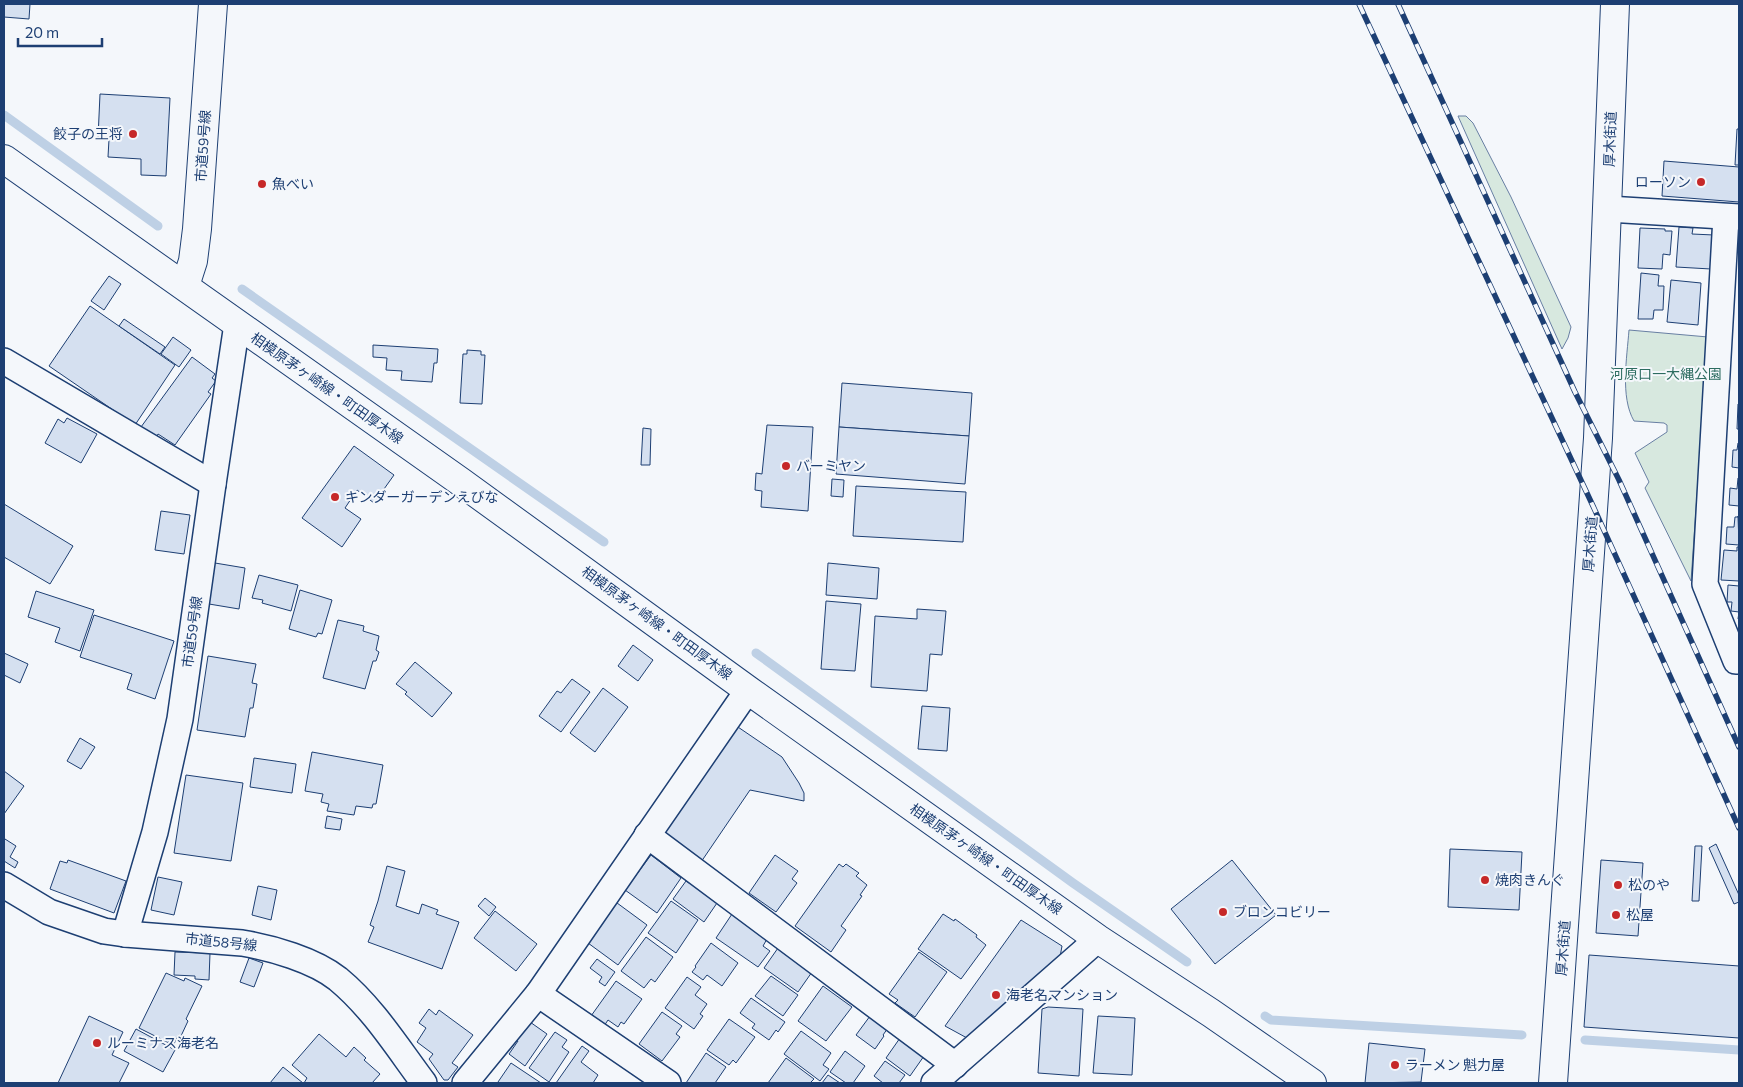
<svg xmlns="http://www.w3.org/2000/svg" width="1743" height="1087" viewBox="0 0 1743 1087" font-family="Commissioner,'Noto Sans JP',sans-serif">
<rect width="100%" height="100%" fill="#f4f7fb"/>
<g fill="#d7e8df" stroke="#687fa3">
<polygon points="1458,116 1466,116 1473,123 1511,197 1571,327 1568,338 1562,349"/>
<path d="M1629 330 1708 337 1691 581 1645 488 1649 482 1635 453 1667 432V425L1664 423 1634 421C1620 397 1627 357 1629 330Z"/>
</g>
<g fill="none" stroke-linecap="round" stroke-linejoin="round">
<g stroke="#bed0e5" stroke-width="9">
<polyline points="4,115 158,226"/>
<polyline points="242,289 604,542"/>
<polyline points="756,653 1073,883 1187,962"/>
<polyline points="1265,1016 1271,1020 1522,1035"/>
<polyline points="1585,1040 1739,1050"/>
</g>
</g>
<g fill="#d5e0f0" stroke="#1d3f73">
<polygon points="4,4 30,4 29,19 4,17"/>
<polygon points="100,94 170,98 166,176 141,175 141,159 108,157 109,139 98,138"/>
<polygon points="1737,129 1739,129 1739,165 1735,165"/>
<polygon points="1664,161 1739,167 1739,202 1662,196"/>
<polygon points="1679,227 1693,228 1692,234 1714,235 1711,269 1676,267"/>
<polygon points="1640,228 1665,229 1665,231 1672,231 1670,255 1663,254 1662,269 1638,268"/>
<polygon points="1641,273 1659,275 1658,286 1664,286 1663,310 1654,310 1653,319 1638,319"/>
<polygon points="109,276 121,284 104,310 91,301"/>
<polygon points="1671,280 1701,283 1698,325 1667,322"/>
<polygon points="90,306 175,365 135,425 49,366"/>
<polygon points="124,319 165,347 160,354 119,326"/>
<polygon points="173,337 191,350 179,367 161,354"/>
<polygon points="373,345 438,349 437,363 434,363 432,382 401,380 402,371 386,370 387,358 373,357"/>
<polygon points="467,350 481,351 481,355 485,355 482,404 460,403 463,354 467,354"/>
<polygon points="192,357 215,374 212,378 216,381 208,392 211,394 175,445 158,434 156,438 141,427"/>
<polygon points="842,383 972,393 969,436 839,427"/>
<polygon points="1738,404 1739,405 1739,429 1737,429"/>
<polygon points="67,418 97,434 81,463 45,443 58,419 64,423"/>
<polygon points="767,425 813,427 808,511 761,507 762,491 755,490 756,473 762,474"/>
<polygon points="839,427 969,436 965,484 836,474"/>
<polygon points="643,428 651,429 650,465 641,465"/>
<polygon points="1738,443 1739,444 1739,468 1732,467 1733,450 1737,450"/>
<polygon points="354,446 394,475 374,503 357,490 345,508 361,519 342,547 302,518"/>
<polygon points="1738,478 1739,478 1739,506 1729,505 1730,488 1737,489"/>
<polygon points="832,479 844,480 843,497 831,496"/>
<polygon points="856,486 966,492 963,542 853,536"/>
<polygon points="4,504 73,546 50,584 4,557"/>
<polygon points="161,511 190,515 184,554 155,550"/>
<polygon points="1738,516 1739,545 1726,544 1727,527 1734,527 1735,517 1738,517"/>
<polygon points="1737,547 1739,547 1739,581 1721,580 1724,550 1737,551"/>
<polygon points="209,562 245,568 239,609 203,603"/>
<polygon points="828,563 879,568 877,599 826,595"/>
<polygon points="259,575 298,585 291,611 262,603 263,600 252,598"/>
<polygon points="1728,585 1739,586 1739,619 1738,619 1739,612 1731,611 1732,602 1727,602"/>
<polygon points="300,590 332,600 322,634 318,633 316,637 289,629"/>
<polygon points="36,591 94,610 80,651 55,642 60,628 28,617"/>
<polygon points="826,601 861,604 855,671 821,669"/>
<polygon points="917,609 946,611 942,655 930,654 927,691 871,687 875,616 917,619"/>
<polygon points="94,615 174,641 155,699 127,689 132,674 80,657"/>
<polygon points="338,620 364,626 363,631 379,636 376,650 379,652 376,661 373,661 365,689 323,678"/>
<polygon points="633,645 653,660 638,681 618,666"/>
<polygon points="4,653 28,664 20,683 4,675"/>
<polygon points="208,656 256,664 252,683 257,684 253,708 250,708 245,737 197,730"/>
<polygon points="415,662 452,693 432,717 405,694 407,692 396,684"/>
<polygon points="572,679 590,692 561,732 539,716 557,691 561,693"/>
<polygon points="603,688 628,707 595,752 570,733"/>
<polygon points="922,706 950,708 947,751 918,749"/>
<polygon points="735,725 782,757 799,783 804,793 804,801 750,790 699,865 658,837"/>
<polygon points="80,738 95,747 81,769 67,761"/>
<polygon points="312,752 383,765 376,804 373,804 372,808 356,806 354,815 327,811 329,804 321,802 323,794 305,791"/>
<polygon points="254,758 296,764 292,793 250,787"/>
<polygon points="4,771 24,786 4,814"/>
<polygon points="186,775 243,783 231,861 174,853"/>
<polygon points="327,816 342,819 340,830 325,828"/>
<polygon points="5,839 16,846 10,857 18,862 15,868 4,861 4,842"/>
<polygon points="1716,844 1739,895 1739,902 1734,904 1709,848"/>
<polygon points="1695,846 1702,846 1699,901 1692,901"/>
<polygon points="1450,849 1522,852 1519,910 1448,907"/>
<polygon points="651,855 681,878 657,913 625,890"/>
<polygon points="775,855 798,871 792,879 797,883 776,912 749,893"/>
<polygon points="68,860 126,881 114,913 50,889 60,861 67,863"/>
<polygon points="1232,860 1276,915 1215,964 1171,909"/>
<polygon points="1601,860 1643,863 1638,936 1596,933"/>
<polygon points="839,864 843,867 846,864 859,873 856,876 867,885 860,895 862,896 841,926 846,930 831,952 795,926"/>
<polygon points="387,866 405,871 396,906 419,914 422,904 438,910 436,914 459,922 442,969 368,942 374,927 370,925 378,901"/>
<polygon points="158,877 182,882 174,915 151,910"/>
<polygon points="691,880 701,887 698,889 717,903 704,922 673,899 686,881 689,883"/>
<polygon points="258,886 277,890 271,920 252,915"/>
<polygon points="485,898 496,907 489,916 478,906"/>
<polygon points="613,900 647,925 618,965 588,943 604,921 600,918"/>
<polygon points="671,901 698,920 676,953 648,933"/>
<polygon points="495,911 537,944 516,971 474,938"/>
<polygon points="732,914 767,939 763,946 770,951 758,967 716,938"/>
<polygon points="943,914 954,921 955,919 977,935 976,937 986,945 961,979 918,949"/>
<polygon points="1021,920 1062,946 1060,957 967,1038 945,1026"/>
<polygon points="646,937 673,957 655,982 651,979 644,988 621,971"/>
<polygon points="711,943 738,963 722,986 707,975 703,980 692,972 696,967 695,966"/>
<polygon points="778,948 812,972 798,992 764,968"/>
<polygon points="175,952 210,953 209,980 195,979 195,976 174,975"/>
<polygon points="919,952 947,972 915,1017 895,1003 898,1000 889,994"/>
<polygon points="1589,955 1739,966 1739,1038 1584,1027"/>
<polygon points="249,958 263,963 254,987 240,982"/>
<polygon points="597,959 615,972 605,986 599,982 602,977 590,968"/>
<polygon points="166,973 184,981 185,978 202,986 186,1019 188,1021 181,1036 178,1035 174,1044 169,1041 169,1043 139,1028"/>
<polygon points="771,976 798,995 783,1016 755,996"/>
<polygon points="687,977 701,987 695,995 707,1004 700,1014 703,1016 694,1029 665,1008"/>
<polygon points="616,981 642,999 624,1024 621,1022 618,1027 608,1020 604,1026 591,1016"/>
<polygon points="823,986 852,1007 826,1041 798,1021"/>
<polygon points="751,998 785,1022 778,1032 776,1030 769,1040 752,1028 755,1024 740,1013"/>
<polygon points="1048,1007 1083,1009 1079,1076 1038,1073 1042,1009"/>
<polygon points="429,1009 436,1015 439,1010 473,1035 452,1063 458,1067 448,1080 444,1080 429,1059 433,1054 417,1042 426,1028 419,1023"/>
<polygon points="662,1012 682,1026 676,1034 680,1037 662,1061 639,1044"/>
<polygon points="873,1012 890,1025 883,1035 884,1036 875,1049 856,1035"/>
<polygon points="89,1016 123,1032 112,1055 129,1063 119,1083 58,1083"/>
<polygon points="1098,1016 1135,1018 1132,1075 1093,1073"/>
<polygon points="729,1019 755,1037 736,1063 733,1060 729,1065 707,1050"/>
<polygon points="530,1022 547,1034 525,1066 509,1054 518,1041 513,1038"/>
<polygon points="136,1029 175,1050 163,1072 124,1051"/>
<polygon points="801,1031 831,1053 823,1065 829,1069 820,1081 784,1054"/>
<polygon points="555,1032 567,1040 562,1047 569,1052 549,1082 529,1068"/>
<polygon points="319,1034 346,1057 354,1047 366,1058 364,1060 380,1074 372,1083 304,1083 307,1078 292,1065"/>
<polygon points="900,1038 924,1056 910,1076 886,1058"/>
<polygon points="1369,1043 1425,1049 1421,1082 1365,1083"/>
<polygon points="582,1046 589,1051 581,1062 598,1075 593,1083 556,1083"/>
<polygon points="845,1051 865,1066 853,1083 846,1083 830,1072"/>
<polygon points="706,1053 726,1067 715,1083 686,1083"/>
<polygon points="786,1058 814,1079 810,1083 768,1083"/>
<polygon points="885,1061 905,1075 899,1083 883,1083 874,1076"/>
<polygon points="511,1063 541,1083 499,1083 498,1082"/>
<polygon points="283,1067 303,1083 270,1083"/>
<polygon points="828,1075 840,1083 822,1083"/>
</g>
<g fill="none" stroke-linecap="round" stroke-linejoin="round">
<g stroke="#1d3f73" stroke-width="28">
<g id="minor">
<polyline points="1608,209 1739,217"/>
<polyline points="1726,217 1705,584 1736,661 1739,661"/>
<polyline points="4,361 213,484"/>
<polyline points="647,835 955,1065"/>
<path d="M4 885 49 912 104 931 125 934 242 943C272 948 314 960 338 979 373 1008 397 1047 424 1083"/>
<polyline points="125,934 155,832 180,719 213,484 237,324"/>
<polyline points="538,994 668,1083"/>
<polyline points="465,1083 538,994 748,690"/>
<polyline points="934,1083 1098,939"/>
</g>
</g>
<g stroke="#1d3f73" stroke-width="30">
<polyline id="tertiary" points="185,286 193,261 197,229 213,4"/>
</g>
<g stroke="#1d3f73" stroke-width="30">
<g id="primary">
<polyline points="4,159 461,482 748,690 1098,939 1211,1013 1312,1083"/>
<polyline points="1553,1083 1598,438 1615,4"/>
</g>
</g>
<use href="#minor" stroke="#f4f7fb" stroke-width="25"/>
<use href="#tertiary" stroke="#f4f7fb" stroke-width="28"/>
<use href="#primary" stroke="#f4f7fb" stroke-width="28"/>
<g stroke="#1d3f73" stroke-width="5.5">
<g id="rail">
<polyline points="1359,4 1593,506 1739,828"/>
<polyline points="1398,4 1575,392 1619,480 1739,747"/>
</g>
</g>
<use href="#rail" stroke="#f4f7fb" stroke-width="4" stroke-dasharray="11" stroke-linecap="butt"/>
</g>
<g fill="#c62828" stroke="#f4f7fb" stroke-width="2">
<circle cx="133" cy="134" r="5"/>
<circle cx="1701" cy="182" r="5"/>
<circle cx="262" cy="184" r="5"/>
<circle cx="786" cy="466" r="5"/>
<circle cx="335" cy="497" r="5"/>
<circle cx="1485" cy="880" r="5"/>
<circle cx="1618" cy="885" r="5"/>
<circle cx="1223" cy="912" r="5"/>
<circle cx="1616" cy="915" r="5"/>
<circle cx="996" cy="995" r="5"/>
<circle cx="97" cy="1043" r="5"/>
<circle cx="1395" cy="1065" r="5"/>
</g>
<g text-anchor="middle" stroke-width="4" stroke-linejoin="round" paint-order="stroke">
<g font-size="14" fill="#1d3f73" stroke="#f4f7fb" text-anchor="start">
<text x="123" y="139" text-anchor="end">餃子の王将</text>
<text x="1691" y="187" text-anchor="end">ローソン</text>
<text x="272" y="189">魚べい</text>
<text x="796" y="471">バーミヤン</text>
<text x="345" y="502">キンダーガーデンえびな</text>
<text x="1495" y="885">焼肉きんぐ</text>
<text x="1628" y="890">松のや</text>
<text x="1233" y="917">ブロンコビリー</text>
<text x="1626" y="920">松屋</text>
<text x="1006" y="1000">海老名マンション</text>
<text x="107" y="1048">ルーミナス海老名</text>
<text x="1405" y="1070">ラーメン 魁力屋</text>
</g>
<g font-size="14" fill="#1d3f73" stroke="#f4f7fb">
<text transform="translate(1610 139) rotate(-88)" y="5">厚木街道</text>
<text transform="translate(203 146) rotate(-86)" y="5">市道59号線</text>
<text transform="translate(327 388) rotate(35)" y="5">相模原茅ヶ崎線・町田厚木線</text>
<text transform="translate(1590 544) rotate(-86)" y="5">厚木街道</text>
<text transform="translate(657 623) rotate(36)" y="5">相模原茅ヶ崎線・町田厚木線</text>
<text transform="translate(192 632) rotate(-82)" y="5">市道59号線</text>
<text transform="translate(986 859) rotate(35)" y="5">相模原茅ヶ崎線・町田厚木線</text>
<text transform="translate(221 942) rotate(6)" y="5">市道58号線</text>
<text transform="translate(1563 948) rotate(-86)" y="5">厚木街道</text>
</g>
<g font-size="14" fill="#2c6c60" stroke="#f4f7fb">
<text x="1666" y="379">河原口一大縄公園</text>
</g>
</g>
<rect width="1743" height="1087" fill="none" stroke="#1d3f73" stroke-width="10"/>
<path d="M18 38v8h84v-8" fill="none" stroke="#1d3f73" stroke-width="2.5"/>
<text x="25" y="38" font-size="15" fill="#1d3f73" stroke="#f4f7fb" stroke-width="4" paint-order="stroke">20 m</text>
</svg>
